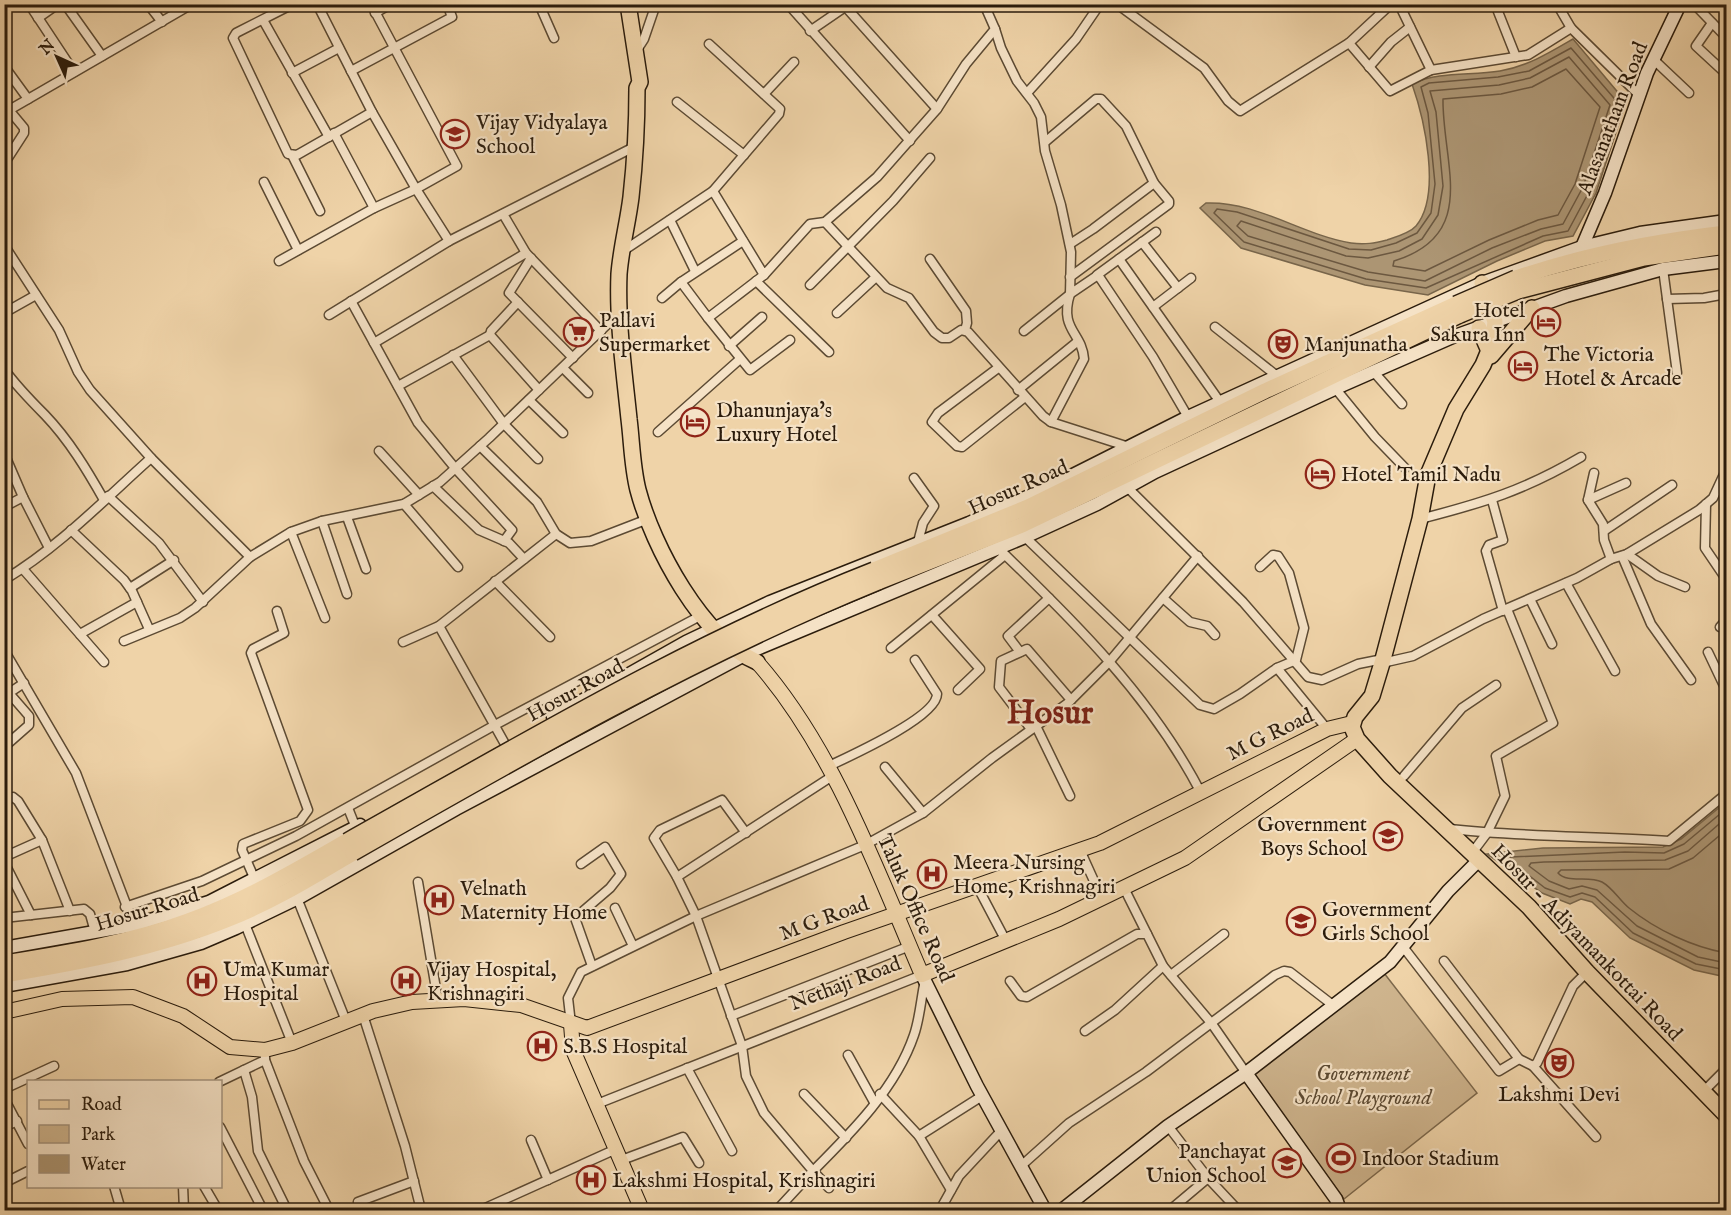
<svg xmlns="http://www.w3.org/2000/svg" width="1731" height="1215" viewBox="0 0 1731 1215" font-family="'IM FELL English',serif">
<rect width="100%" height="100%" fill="#efd3a8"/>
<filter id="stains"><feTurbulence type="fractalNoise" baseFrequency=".00333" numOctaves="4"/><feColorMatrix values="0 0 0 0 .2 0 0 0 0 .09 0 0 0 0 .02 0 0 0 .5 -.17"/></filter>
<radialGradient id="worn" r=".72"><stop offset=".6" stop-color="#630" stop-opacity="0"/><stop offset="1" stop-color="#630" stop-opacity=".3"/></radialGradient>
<polygon fill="#ceb48d" stroke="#7c684c" stroke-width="1.5" points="1384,973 1477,1093 1344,1199 1252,1073"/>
<g fill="#ac9573" stroke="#78654a" stroke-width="1.5">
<path d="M1573 39 1626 102 1596 193 1573 236 1545 241 1497 261 1428 295 1365 285 1241 248 1200 208 1206 203C1257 201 1302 235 1351 243 1365 245 1375 243 1387 240 1396 237 1410 233 1416 226 1442 195 1424 118 1412 84 1440 71 1470 76 1500 71 1528 66 1549 53 1573 39Z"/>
<polygon points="1726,802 1726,977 1694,970 1630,938 1592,902 1581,899 1570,904 1542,893 1487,854 1543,848 1663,847 1681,839"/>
</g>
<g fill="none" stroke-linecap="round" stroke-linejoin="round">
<g stroke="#6c5840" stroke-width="1.5">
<polygon points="1571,48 1619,104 1590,190 1568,231 1543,236 1426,288 1366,279 1244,242 1214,213 1217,209 1237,212 1349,249 1371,250 1396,243 1417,233 1431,213 1435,184 1428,113 1421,87 1429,83 1498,77 1529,71"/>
<polygon points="1569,57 1610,105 1583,187 1563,224 1541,229 1492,248 1425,281 1368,272 1248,236 1237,226 1241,221 1346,256 1368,258 1399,251 1422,239 1438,215 1443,186 1436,112 1430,91 1499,85 1530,78"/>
<path d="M1566 69 1600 107 1575 184 1558 215 1538 220 1489 240 1425 271 1393 266 1394 261C1480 235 1442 163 1443 99L1501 94 1532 87Z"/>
<polyline points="1726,809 1684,844 1664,853 1625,852 1511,857 1509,860 1545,888 1570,897 1582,893 1595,897 1633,933 1696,964 1726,970"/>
<polyline points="1726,818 1688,851 1665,860 1544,862 1531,863 1529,866 1549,881 1569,889 1582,886 1597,890 1637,926 1698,957 1726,963"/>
<path d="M1726 830 1693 858 1669 869 1561 870 1558 873C1568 884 1588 875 1602 882 1613 888 1620 901 1629 908 1656 930 1693 947 1726 953"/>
</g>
<g stroke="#5c4a33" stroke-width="11">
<g id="street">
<polyline points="29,4 74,72"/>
<polyline points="65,4 102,56"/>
<polyline points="148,4 162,22"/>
<polyline points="293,4 236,33 233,38 288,154 297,155 372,112"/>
<polyline points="317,4 372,112 416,189 457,166 371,4"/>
<polyline points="539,4 554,38"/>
<polyline points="788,4 910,141"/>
<polyline points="843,4 937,109"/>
<polyline points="1117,4 1204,68 1228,101 1240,111 1349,43"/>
<polyline points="1391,4 1349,43 1390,91 1431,70 1528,55 1571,28"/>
<polyline points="1399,4 1431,70"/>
<polyline points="1495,4 1516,57"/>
<polyline points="1557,4 1571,28 1638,94"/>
<polyline points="1694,4 1726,37"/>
<polyline points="375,13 391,4"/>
<polyline points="38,18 58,4"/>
<polyline points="263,20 329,137"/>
<polyline points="1712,23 1696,46 1722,70"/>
<polyline points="995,29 1001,48 1017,81 1034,103 1041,117 1045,151 1061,205 1071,252 1070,294 1098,275 1153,357 1188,417"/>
<polyline points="810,31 845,7"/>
<polyline points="709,44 780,109 779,114 713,191"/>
<polyline points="635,53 644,39 656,4"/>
<polyline points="1653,59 1689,93"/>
<polyline points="4,66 28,99"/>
<polyline points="1369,67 1391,42 1410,27"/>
<polyline points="351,71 452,17 447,4"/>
<polyline points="292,73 339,48"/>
<polyline points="1027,93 1076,39 1100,4"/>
<polyline points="764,94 794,62"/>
<polyline points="677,102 744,155"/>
<polyline points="4,113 192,4"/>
<polyline points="334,133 374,208 416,189 449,241"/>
<polyline points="1045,142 1096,99 1101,99 1126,126 1154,183"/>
<polyline points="292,155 320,211"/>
<polyline points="4,164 24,133 24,128 9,110"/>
<polyline points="264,182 298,250"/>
<polyline points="503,214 526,253 601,331"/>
<polyline points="670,220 695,271"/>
<polyline points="825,222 887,288 909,298 934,332 942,338 949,338 961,330 968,332 1043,416 1051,422 1129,447"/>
<polyline points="743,241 681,282 708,318 764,275"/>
<polyline points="1142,242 1178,288"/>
<polyline points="1070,244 1093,229 1154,183 1169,201 1169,204 1070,277"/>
<polyline points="4,245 59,330 78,372 90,390 151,458 250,557"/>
<polyline points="623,251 713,191 764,275 810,224 825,222 877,177 937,109 966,64 995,29 984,4"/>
<polyline points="531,258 509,293 573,358"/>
<polyline points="930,259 966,311 967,323 965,330"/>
<polyline points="1119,259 1220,402"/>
<polyline points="279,261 374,208"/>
<polyline points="1663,269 1677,373"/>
<polyline points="1097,275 1156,232"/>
<polyline points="756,281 829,352"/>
<polyline points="810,285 893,201 930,158"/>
<polyline points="662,298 681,282"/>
<polyline points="1667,299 1704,298 1726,294"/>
<polyline points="351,301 418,423 455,468 512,530 504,541"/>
<polyline points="518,302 491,331 490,335 539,390"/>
<polyline points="1153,307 1191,278"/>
<polyline points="4,313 36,295"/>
<polyline points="837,313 876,277"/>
<polyline points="329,315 449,241 636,146"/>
<polyline points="708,318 750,370 790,340"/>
<polyline points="1215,327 1277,376"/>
<polyline points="1024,331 1069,295"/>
<polyline points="374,343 526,253"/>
<polyline points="729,346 762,317"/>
<polyline points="453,355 504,424 538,459"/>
<polyline points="563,368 588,393"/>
<polyline points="998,368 938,413 932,422 957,446 962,447 1025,397"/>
<path d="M4 369C17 387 30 400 45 415 69 440 87 470 104 500"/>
<polyline points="1373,371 1402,404"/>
<polyline points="398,386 490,335"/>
<polyline points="1335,388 1375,437 1405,468"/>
<polyline points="1018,390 1077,342"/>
<polyline points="529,400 563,433"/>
<path d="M1051 422 1084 359C1082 332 1059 330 1070 294"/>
<polyline points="658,432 739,360"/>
<polyline points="480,446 537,502 556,534 570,543 591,541 648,519"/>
<polyline points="379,451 419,495"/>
<polyline points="4,453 23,497"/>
<polyline points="1594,473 1588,500 1603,524 1604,540 1611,559"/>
<polyline points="914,478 934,506 923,523 918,542"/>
<polyline points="433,486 479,530 509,543 524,559"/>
<polyline points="1127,487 1243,602 1308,677 1322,680 1358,664 1383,659"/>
<polyline points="108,496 159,543 203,602"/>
<polyline points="1492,500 1503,540 1489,545 1486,551 1503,611"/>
<polyline points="1588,500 1626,483"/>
<polyline points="404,504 458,567"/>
<polyline points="1706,504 1705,548 1726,579"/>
<polyline points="4,507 23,497 49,548"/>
<polyline points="347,517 366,569"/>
<path d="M1420 519C1483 503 1525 490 1581 457"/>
<polyline points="322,521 347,594"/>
<polyline points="71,530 124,580 132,591 149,629"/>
<polyline points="1604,531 1672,485"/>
<polyline points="291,532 325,618"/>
<polyline points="1025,537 1200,705 1214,709 1240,694 1277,668 1327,729"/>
<path d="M998 548C1074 621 1151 697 1200 791"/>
<polyline points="1627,554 1658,576 1685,587"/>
<polyline points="1622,556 1651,624 1691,680"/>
<polyline points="1260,567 1273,555 1278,556 1289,573 1304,628 1296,660 1277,668"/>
<polyline points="23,569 104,662"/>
<path d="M4 580C59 547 104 500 151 458"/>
<polyline points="495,581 550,637"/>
<polyline points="1566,583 1615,671"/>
<polyline points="130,588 174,560"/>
<polyline points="1163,598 1190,622 1207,626 1215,635"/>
<polyline points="1530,599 1552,644"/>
<polyline points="932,615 980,669 958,690"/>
<polyline points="439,626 505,744"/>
<polyline points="1720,627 1726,620"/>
<polyline points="80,634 137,602"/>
<polyline points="124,641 180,618 195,608 250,557 291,532 322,521 404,504 440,482 489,438 619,313"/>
<polyline points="403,642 439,626 556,534"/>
<polyline points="891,648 1005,555"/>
<polyline points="4,650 76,773 134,925"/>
<polyline points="1020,652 1008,636 1049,598"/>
<polyline points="1708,652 1726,690"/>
<polyline points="1382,663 1413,656 1483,619 1577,578 1611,559 1627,554 1699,510 1713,498 1726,470"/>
<polyline points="1036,726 1070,796"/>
<polyline points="1031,729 999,687 1001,661 1027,649 1071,700"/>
<polyline points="4,747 29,725 29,716 9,693 24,683"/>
<path d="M829 766C850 756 937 717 937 694L915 660"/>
<polyline points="885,767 923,813"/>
<polyline points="1404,776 1462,708 1496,685"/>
<polyline points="4,799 13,797 18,801 42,840 70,911"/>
<polyline points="348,808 356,828"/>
<path d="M1450 829C1522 837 1596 836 1669 841L1726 794"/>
<polyline points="1080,850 1094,881"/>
<polyline points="1472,853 1487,833 1505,796 1496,756 1553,723 1507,609"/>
<polyline points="4,857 42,840"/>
<polyline points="4,862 31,915"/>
<polyline points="581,864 605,847 621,874 610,888 575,918 592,966"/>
<polyline points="677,877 654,838 660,830 722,800 746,833"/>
<polyline points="255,880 242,850 243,844 300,821 308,810 251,653 253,649 284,633 277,611"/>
<polyline points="418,882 438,1001"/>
<polyline points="977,886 1006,941"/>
<polyline points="1124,888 1147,934"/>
<polyline points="297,898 346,1021"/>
<polyline points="125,907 202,881 296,836 495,725 702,615"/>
<polyline points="615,908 633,946"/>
<polyline points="4,918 84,909 90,914 95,932"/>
<polyline points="245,924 292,1043"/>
<polyline points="1404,948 1499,1071 1519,1059 1533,1066 1537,1063 1573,986 1587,972"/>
<polyline points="1444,961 1519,1059"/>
<polyline points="1171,975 1224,934"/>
<polyline points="1010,981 1021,996 1027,997 1137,934 1147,934 1163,966 1212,1024 1246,1073"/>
<polyline points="363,1015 405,1146 421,1210"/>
<polyline points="731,1016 910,946"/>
<polyline points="571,1024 568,998 581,972 696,916 865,845 923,813 992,758 1068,703 1110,661 1198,556"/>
<polyline points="1085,1031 1115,1010 1163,966"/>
<polyline points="848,1055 874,1102"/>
<polyline points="265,1060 304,1161 329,1210"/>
<polyline points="1533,1066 1596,1137"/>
<polyline points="687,1068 732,1151"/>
<polyline points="244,1070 252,1097 258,1151 287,1210"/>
<polyline points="219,1082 265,1060 265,1057"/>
<polyline points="4,1089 54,1066"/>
<polyline points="1703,1092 1726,1069"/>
<polyline points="804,1094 846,1138"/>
<polyline points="880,1094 919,1136 951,1190"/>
<polyline points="4,1098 28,1144"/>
<polyline points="597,1104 922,975"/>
<polyline points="1168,1126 1208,1178 1170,1210"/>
<polyline points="4,1127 17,1121"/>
<polyline points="220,1127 263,1210"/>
<polyline points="919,1136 982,1096"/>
<polyline points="531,1140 548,1180"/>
<polyline points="619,1161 683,1137 699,1163"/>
<polyline points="1021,1166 1069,1123 1146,1072 1275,975 1284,971 1290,972 1334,1006"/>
<polyline points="1208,1178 1238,1210"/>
<polyline points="4,1183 28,1171"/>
<polyline points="114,1186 121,1210"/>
<polyline points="183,1186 184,1210"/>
<polyline points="204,1186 218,1210"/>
<path d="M829 1188 813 1171C852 1132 896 1088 914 1035 920 1018 921 998 925 980"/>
<polyline points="358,1202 414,1181"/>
<polyline points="481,1210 614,1150"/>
<polyline points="777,1210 813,1171 764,1113 746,1076 742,1046 696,916 677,877 834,775"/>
<polyline points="940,1210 959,1176 1001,1131"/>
</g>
</g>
<g stroke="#2b1c0c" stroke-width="15">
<g id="secondary">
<polyline points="1582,247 1605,193 1647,73 1680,4"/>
<polyline points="553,717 686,642 770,602 969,523 1049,487 1188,417 1482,283 1582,247 1640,233 1726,221"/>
<polyline points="4,948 134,925 209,902 360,825"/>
<polyline points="922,975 977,1086 1045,1210"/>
<polyline points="4,986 127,964 201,943 236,928 302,896 456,809 752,651 1025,537 1097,504 1155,472 1343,385 1455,336 1566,296 1663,269 1726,261"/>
<polyline points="1246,1073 1336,1199 1340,1210"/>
<polyline points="1062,1210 1168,1126 1246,1073 1390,962 1448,891 1479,860"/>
</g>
</g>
<g stroke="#2b1c0c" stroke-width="16">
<g id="primary">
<path d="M757 662C833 748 877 870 922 975L1059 919 1185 858 1357 739"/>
<polyline points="4,1012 62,999 133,997 183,1016 230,1047 265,1050 292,1043 373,1011 412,1002 464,999 521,1005 587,1028 844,932 1100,843 1327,729 1352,723"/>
<polyline points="571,1024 573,1050 642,1210"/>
</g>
</g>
<g stroke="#2b1c0c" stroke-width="18">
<g id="highway">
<path d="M628 4 640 82 637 88C637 125 635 161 631 197 628 222 621 248 619 274 617 322 624 370 629 419 632 443 632 466 638 490 653 547 702 638 757 662"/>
<path d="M1516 278C1584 255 1656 241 1726 233"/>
<polyline points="1482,283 1495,322 1492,343 1483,365 1456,409 1428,475 1420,519 1382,663 1372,696 1355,717 1352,727 1357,739 1390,776 1529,907 1587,972 1726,1115"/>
<polyline points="1518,291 1644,258 1726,246"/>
<polyline points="1479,328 1489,351"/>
<polyline points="1491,356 1532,308"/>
<polyline points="874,570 1028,507 1265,391 1456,304"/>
<polyline points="878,582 1022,525 1460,315"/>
<path d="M4 963C66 953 129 943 188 921 244 901 295 871 347 841"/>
<path d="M4 975C82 962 158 948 231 918 274 901 314 876 353 853"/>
</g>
</g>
<use href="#street" stroke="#f5e2c6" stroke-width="8"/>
<use href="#secondary" stroke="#f5e2c6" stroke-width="12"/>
<use href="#primary" stroke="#efd3a8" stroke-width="14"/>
<use href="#highway" stroke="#efd3a8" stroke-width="15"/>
<g stroke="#2b1c0c" stroke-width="18" stroke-linecap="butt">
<g id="highway-bridge">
<polyline points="1456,304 1516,278"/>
<polyline points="1460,315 1518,291"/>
<path d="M347 841C519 745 690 642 874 570"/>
<path d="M353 853C524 755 695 657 878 582"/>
</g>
</g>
<use href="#highway-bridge" stroke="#efd3a8" stroke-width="15"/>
</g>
<defs>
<g id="school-ring" transform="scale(1.5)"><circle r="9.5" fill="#f5e2c6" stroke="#8f2418" stroke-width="1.5"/><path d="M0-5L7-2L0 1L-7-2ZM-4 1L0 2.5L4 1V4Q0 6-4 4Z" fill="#8f2418"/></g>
<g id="hotel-ring" transform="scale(1.5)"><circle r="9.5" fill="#f5e2c6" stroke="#8f2418" stroke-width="1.5"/><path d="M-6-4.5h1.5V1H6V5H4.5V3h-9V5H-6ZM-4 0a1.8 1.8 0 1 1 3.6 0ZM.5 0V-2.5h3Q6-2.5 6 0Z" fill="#8f2418"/></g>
<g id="supermarket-ring" transform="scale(1.5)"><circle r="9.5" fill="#f5e2c6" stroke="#8f2418" stroke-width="1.5"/><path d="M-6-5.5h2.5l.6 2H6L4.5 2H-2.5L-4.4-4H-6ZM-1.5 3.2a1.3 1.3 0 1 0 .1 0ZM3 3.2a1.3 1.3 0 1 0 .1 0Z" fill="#8f2418"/></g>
<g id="theatre-ring" transform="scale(1.5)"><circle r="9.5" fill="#f5e2c6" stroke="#8f2418" stroke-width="1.5"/><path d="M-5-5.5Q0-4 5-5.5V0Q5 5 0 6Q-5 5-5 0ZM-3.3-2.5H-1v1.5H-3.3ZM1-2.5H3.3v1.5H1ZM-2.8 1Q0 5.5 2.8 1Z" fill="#8f2418"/></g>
<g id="hospital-ring" transform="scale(1.5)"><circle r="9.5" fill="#f5e2c6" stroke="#8f2418" stroke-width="1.5"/><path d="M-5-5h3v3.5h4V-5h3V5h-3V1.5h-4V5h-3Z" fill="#8f2418"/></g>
<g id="stadium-ring" transform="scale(1.5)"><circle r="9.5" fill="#f5e2c6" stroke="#8f2418" stroke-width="1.5"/><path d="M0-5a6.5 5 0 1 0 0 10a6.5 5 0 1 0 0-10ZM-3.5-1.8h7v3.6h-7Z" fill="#8f2418"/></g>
</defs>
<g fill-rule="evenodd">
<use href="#school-ring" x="455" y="134"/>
<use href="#hotel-ring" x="1546" y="322"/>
<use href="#supermarket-ring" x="578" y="332"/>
<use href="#theatre-ring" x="1283" y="344"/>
<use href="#hotel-ring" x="1523" y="366"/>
<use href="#hotel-ring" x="695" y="422"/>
<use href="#hotel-ring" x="1320" y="474"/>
<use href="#school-ring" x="1388" y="836"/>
<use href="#hospital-ring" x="932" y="874"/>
<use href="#hospital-ring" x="439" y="900"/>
<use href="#school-ring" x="1301" y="921"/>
<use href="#hospital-ring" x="202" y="981"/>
<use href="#hospital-ring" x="406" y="981"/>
<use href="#hospital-ring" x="542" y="1046"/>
<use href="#theatre-ring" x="1559" y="1063"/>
<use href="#stadium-ring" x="1341" y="1158"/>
<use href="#school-ring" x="1287" y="1163"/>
<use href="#hospital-ring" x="591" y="1180"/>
</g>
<g text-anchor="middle" stroke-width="4.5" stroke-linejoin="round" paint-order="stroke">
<g font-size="21" fill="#2b1c0c" stroke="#f5e2c6">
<text transform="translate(1612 118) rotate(-69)" y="7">Alasanatham Road</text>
<text transform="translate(1018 487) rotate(-24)" y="7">Hosur Road</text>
<text transform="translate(575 690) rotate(-29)" y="7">Hosur Road</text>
<text transform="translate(1270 734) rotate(-26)" y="7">M G Road</text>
<text transform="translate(916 908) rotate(66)" y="7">Taluk Office Road</text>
<text transform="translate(147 909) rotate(-17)" y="7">Hosur Road</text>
<text transform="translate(824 918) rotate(-20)" y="7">M G Road</text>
<text transform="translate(1587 942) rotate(46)" y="7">Hosur - Adiyamankottai Road</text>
<text transform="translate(845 983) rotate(-21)" y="7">Nethaji Road</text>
</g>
<g font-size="21" fill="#2b1c0c" stroke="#f5e2c6" text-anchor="start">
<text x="476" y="129">Vijay Vidyalaya<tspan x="476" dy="24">School</tspan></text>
<text x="1525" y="317" text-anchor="end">Hotel<tspan x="1525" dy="24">Sakura Inn</tspan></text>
<text x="599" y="327">Pallavi<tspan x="599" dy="24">Supermarket</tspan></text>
<text x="1304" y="351">Manjunatha</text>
<text x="1544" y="361">The Victoria<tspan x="1544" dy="24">Hotel &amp; Arcade</tspan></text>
<text x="716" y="417">Dhanunjaya's<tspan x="716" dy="24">Luxury Hotel</tspan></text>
<text x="1341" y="481">Hotel Tamil Nadu</text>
<text x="1367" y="831" text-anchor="end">Government<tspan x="1367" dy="24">Boys School</tspan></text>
<text x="953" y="869">Meera Nursing<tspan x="953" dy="24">Home, Krishnagiri</tspan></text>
<text x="460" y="895">Velnath<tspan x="460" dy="24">Maternity Home</tspan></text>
<text x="1322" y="916">Government<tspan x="1322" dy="24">Girls School</tspan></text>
<text x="223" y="976">Uma Kumar<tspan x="223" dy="24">Hospital</tspan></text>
<text x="427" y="976">Vijay Hospital,<tspan x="427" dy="24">Krishnagiri</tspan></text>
<text x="563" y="1053">S.B.S Hospital</text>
<text x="1559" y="1101" text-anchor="middle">Lakshmi Devi</text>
<text x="1266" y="1158" text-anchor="end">Panchayat<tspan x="1266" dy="24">Union School</tspan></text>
<text x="1362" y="1165">Indoor Stadium</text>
<text x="612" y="1187">Lakshmi Hospital, Krishnagiri</text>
</g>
<g font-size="21" font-style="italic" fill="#5c4a33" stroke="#f5e2c6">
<text x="1363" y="1080">Government<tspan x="1363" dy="24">School Playground</tspan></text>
</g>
<g font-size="33" font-weight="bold" fill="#7a1f14" stroke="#f5e2c6">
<text x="1050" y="723">Hosur</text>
</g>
</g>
<rect width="1731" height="1215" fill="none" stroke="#efd3a8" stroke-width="24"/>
<rect x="6" y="6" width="1719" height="1203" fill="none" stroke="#2b1c0c" stroke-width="3"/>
<rect x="12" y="12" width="1707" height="1191" fill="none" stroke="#2b1c0c" stroke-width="1.5"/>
<rect x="27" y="1080" width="195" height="108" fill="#f5e2c6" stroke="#a4937c" stroke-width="1.5"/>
<rect x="39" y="1100" width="30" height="9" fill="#efd3a8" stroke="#a4937c" stroke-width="1.5"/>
<text x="81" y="1110" font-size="18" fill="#2b1c0c">Road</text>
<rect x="39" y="1125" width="30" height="18" fill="#ceb48d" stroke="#a4937c" stroke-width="1.5"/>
<text x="81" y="1140" font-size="18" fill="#2b1c0c">Park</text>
<rect x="39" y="1155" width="30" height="18" fill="#ac9573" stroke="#a4937c" stroke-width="1.5"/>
<text x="81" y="1170" font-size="18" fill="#2b1c0c">Water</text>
<g transform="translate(57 57) rotate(315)" stroke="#f5e2c6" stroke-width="4.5" paint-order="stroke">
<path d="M0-4.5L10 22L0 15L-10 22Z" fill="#2b1c0c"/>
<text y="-9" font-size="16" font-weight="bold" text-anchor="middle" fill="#2b1c0c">N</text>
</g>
<rect width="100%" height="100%" filter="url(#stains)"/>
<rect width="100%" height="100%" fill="url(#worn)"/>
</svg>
